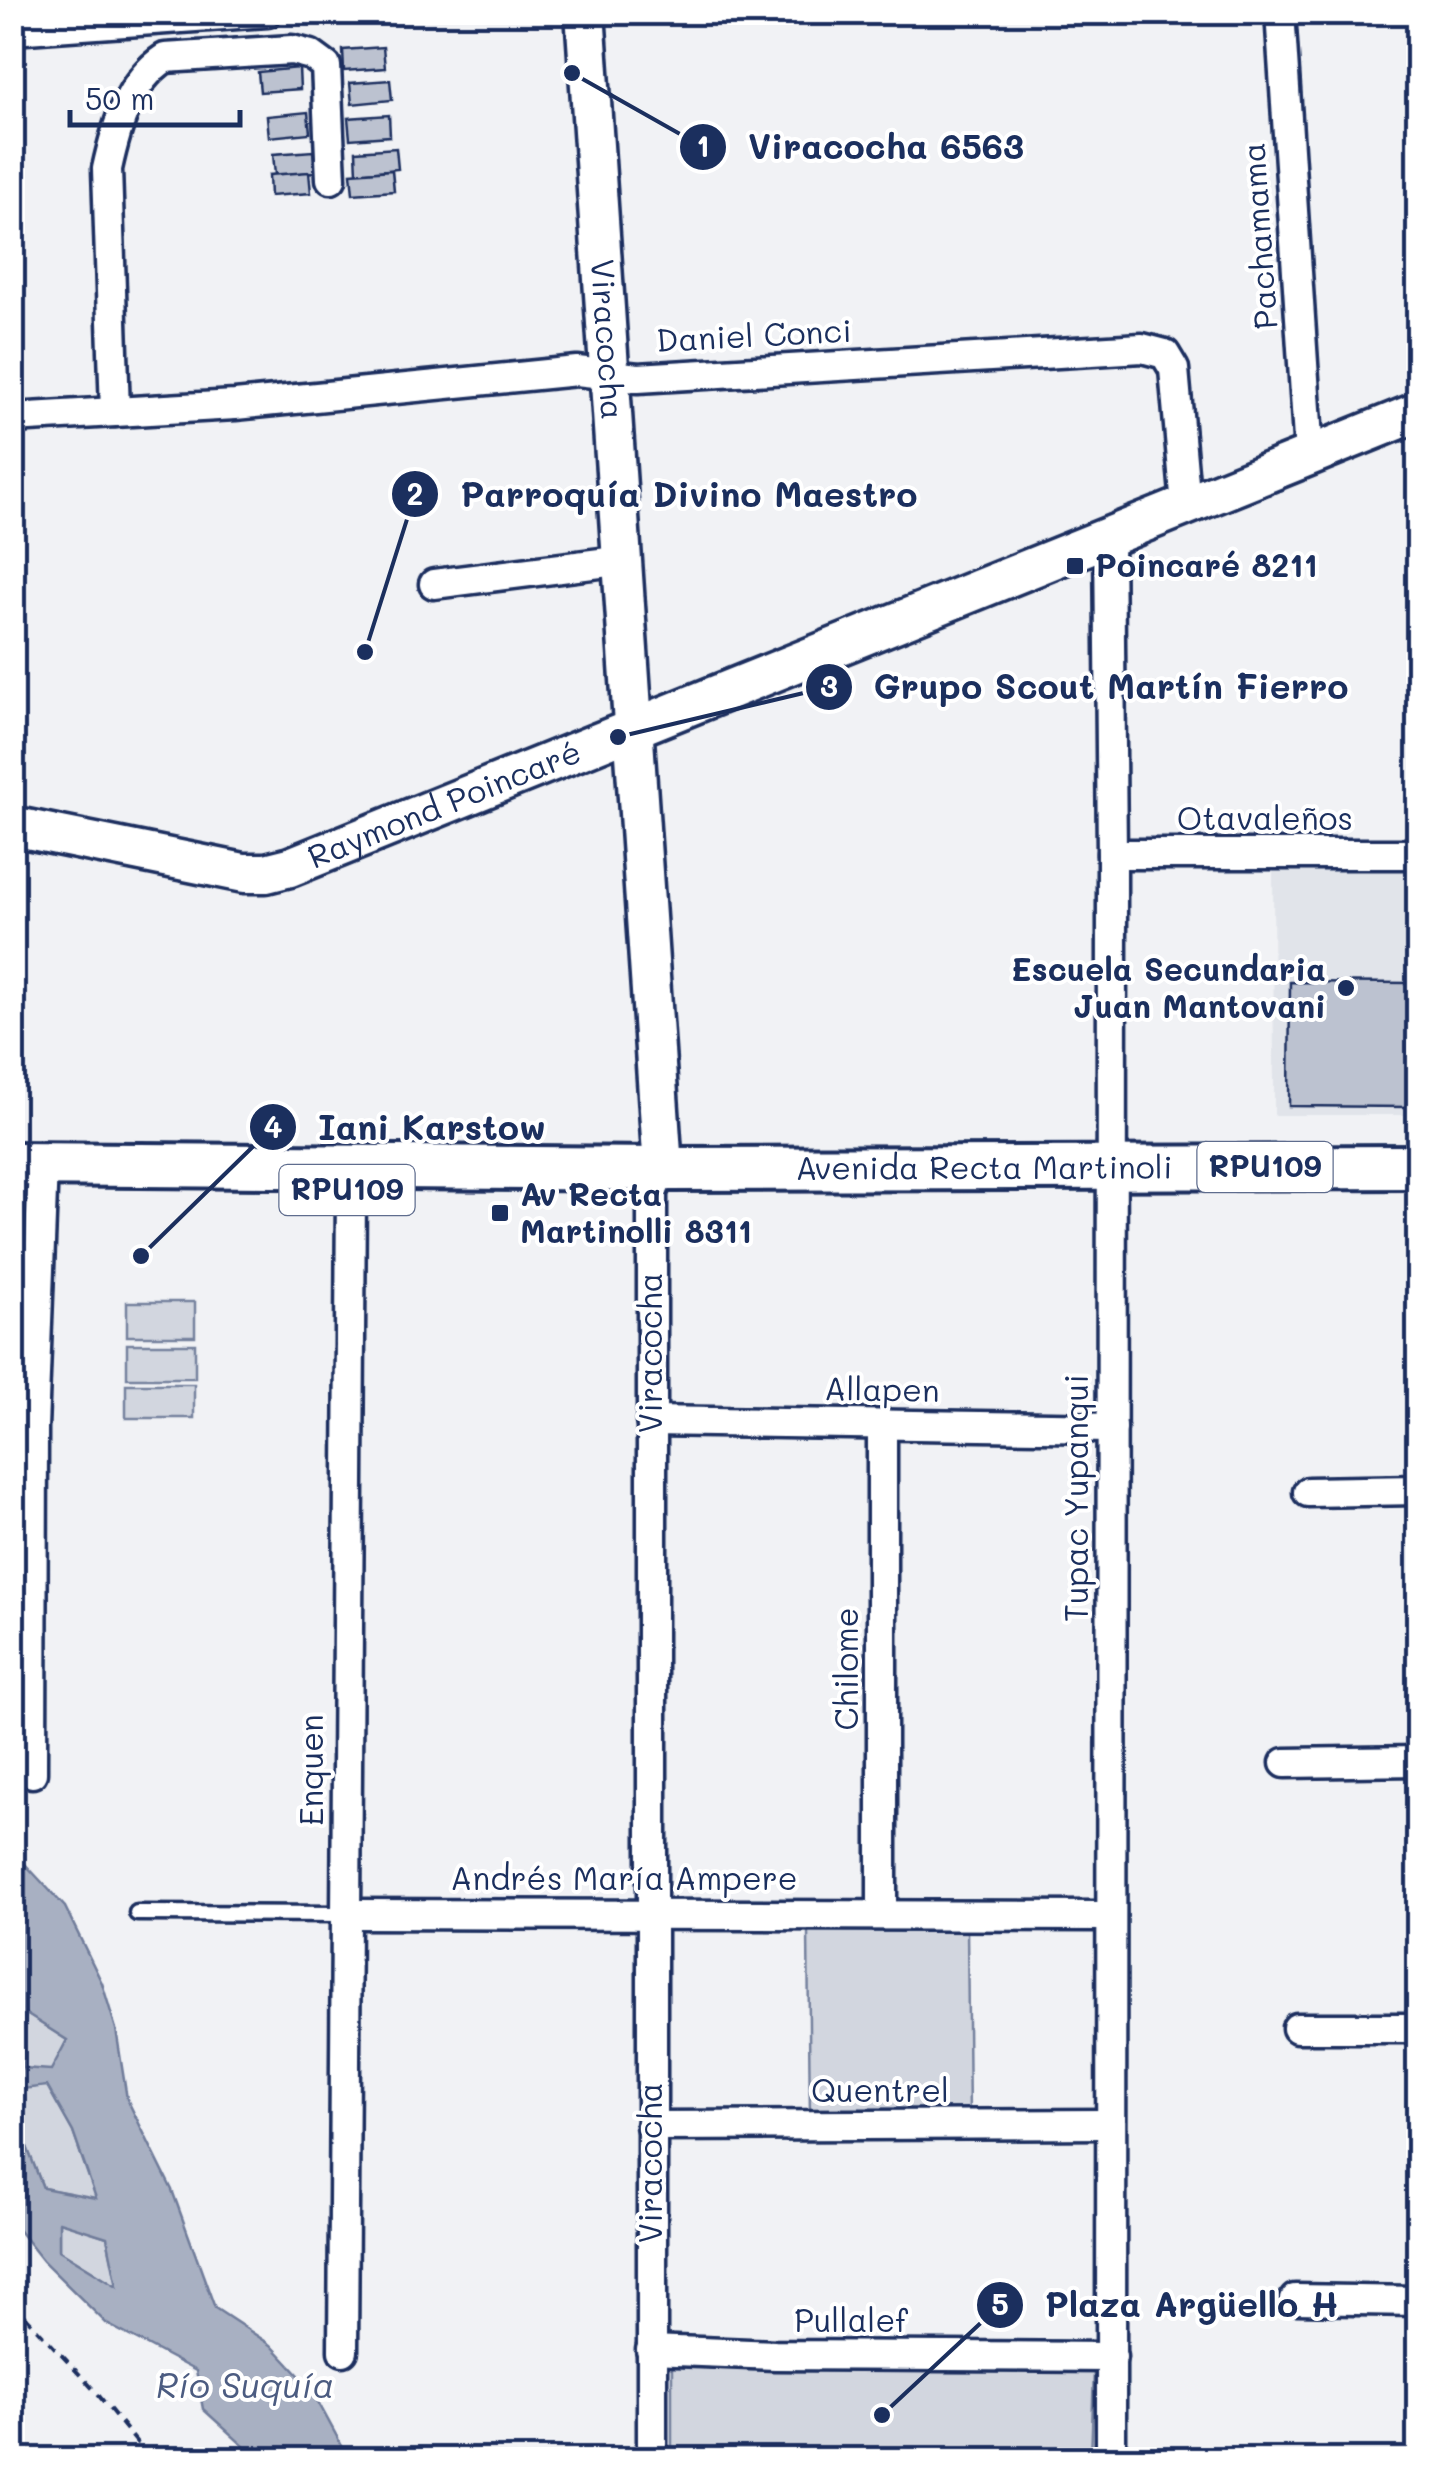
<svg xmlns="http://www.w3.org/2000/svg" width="1431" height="2472" viewBox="0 0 1431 2472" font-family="Mali,sans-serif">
<rect width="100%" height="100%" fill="#f1f2f5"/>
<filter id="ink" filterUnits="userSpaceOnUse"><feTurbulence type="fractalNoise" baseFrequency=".01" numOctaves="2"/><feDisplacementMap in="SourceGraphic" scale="20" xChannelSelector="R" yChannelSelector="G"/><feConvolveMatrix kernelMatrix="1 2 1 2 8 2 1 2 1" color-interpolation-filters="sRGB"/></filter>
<g filter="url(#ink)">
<polygon fill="#e1e4ea" points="1418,861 1418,1115 1274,1115 1273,862"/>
<g fill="#d2d6df" stroke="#76829e" stroke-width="2.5">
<rect x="127" y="1302" width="68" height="34"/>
<rect x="127" y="1344" width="68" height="34"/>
<rect x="126" y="1384" width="68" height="34"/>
<polygon points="967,1928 969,2119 810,2120 808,1929"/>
<polygon points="25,2013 67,2040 52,2071 22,2068"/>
<polygon points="47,2085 73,2132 97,2199 43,2188 18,2124 13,2090"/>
<polygon points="59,2221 107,2237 118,2287 59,2250"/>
<polygon points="672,2366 1094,2370 1091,2459 672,2459"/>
</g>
<path fill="#a8b0c2" stroke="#707c9a" stroke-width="2.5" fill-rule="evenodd" d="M12 1850 65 1907 102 1983 116 2029 127 2099 172 2190 215 2308 271 2345 310 2387 349 2459H267L247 2449 203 2409 196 2371 107 2324 43 2261 13 2223 12 2056 21 2013 13 1960ZM26 2014 67 2040 51 2070 22 2068ZM47 2086 73 2132 96 2198 43 2188 18 2124 13 2090ZM59 2222 107 2237 117 2286 59 2250Z"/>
<g fill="#bcc2d0" stroke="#1b2f5e" stroke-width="2.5">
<polygon points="383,47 385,68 344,71 343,50"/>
<polygon points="299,68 300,89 260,92 258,72"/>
<polygon points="390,80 392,100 352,104 350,83"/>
<polygon points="308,112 310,133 269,137 267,116"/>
<polygon points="389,115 390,136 350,139 348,118"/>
<polygon points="396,148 398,169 357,173 356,151"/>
<polygon points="313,151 315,172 275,175 273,154"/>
<polygon points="392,170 394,191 353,194 351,173"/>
<polygon points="309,172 311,193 270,196 269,175"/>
<polygon points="1290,982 1410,983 1409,1107 1289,1106"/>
</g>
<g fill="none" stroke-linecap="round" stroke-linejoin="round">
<g stroke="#1b2f5e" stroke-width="21">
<polyline id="lane" points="137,1913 346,1914"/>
</g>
<g stroke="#1b2f5e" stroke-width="35">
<g id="street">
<polyline points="1280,12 1309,455"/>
<polyline points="12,30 267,12"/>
<path d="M115 412 107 169C116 128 128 82 165 58L292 50 311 55 326 66 331 179"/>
<polyline points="12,418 235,405 577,371 638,378 1142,348 1165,354 1174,369 1186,506"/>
<polyline points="1109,538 1112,854 1111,2460"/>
<polyline points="434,584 624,560"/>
<polyline points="1112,854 1418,854"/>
<polyline points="651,1421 1112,1428"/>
<polyline points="1308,1492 1418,1490"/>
<polyline points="1285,1763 1418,1761"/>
<polyline points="32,1773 33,1428 43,1164"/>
<polyline points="346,1914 1111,1916"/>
<polyline points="882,1914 882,1425"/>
<polyline points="1297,2028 1418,2028"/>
<polyline points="651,2126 1110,2124"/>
<polyline points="1295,2299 1418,2301"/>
<polyline points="651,2350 775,2355 1112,2357"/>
<polyline points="343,2351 351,1190"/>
<polyline points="652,2460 652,1192 663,1169"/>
</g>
</g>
<g stroke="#1b2f5e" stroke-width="45">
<g id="secondary">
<path id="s1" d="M585 12 663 1169"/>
<path id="s2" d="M12 826 244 873H266L290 867 1418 412"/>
</g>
</g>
<g stroke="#1b2f5e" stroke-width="50">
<g id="primary">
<path id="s3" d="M12 1164 663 1169 1418 1167"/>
</g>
</g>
<polyline stroke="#1b2f5e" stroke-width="4" stroke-dasharray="10 8" stroke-linecap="butt" points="12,2302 95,2391 151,2460"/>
<use href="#lane" stroke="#fff" stroke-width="14"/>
<use href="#street" stroke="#fff" stroke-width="28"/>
<use href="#secondary" stroke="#fff" stroke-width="38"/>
<use href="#primary" stroke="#fff" stroke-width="42"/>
</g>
</g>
<g fill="#1b2f5e" stroke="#fff" stroke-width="4">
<rect x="1065" y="556" width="20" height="20" rx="5"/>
<circle cx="1346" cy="988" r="10"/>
<rect x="490" y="1203" width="20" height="20" rx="5"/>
</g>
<g text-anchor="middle" stroke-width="8" stroke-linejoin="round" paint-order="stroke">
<g fill="#fff" stroke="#5f6d8e" stroke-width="2.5">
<rect x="1197.5" y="1142" width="135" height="50" rx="8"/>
<rect x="279.5" y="1165" width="135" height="50" rx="8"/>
</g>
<g font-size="30" font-weight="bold" fill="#1b2f5e">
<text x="1265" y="1177">RPU109</text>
<text x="347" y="1200">RPU109</text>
</g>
<g font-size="32" fill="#1b2f5e" stroke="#fff">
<text transform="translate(1260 236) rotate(-94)" y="11">Pachamama</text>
<text transform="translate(754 336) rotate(-3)" y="11">Daniel Conci</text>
<text dy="11" stroke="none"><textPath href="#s1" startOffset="328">Viracocha</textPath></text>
<text dy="11" stroke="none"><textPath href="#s2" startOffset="450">Raymond Poincaré</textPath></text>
<text x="1265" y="830">Otavaleños</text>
<text dy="11" stroke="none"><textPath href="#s3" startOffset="972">Avenida Recta Martinoli</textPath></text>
<text transform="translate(651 1353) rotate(-90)" y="11">Viracocha</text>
<text transform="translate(882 1390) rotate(1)" y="11">Allapen</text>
<text transform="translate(1077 1498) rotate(-90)" y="11">Tupac Yupanqui</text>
<text transform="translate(847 1669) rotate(-90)" y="11">Chilome</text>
<text transform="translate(312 1770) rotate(-90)" y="11">Enquen</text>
<text x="624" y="1890">Andrés María Ampere</text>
<text x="880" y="2102">Quentrel</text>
<text transform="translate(651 2163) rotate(-90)" y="11">Viracocha</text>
<text x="851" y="2332">Pullalef</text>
</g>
<g font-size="32" font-weight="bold" fill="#1b2f5e" stroke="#fff" text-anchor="start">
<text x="1095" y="577">Poincaré 8211</text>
<text x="1326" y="981" text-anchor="end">Escuela Secundaria<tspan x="1326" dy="37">Juan Mantovani</tspan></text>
<text x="520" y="1206">Av Recta<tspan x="520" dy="37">Martinolli 8311</tspan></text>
</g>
<g font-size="35" font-style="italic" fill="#4c5c81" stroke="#fff">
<text x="245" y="2398">Río Suquía</text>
</g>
</g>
<path fill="none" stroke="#1b2f5e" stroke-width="4" d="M572 73L703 147M365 652L415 494M618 737L829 687M141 1256L273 1127M882 2415L1000 2305"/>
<g fill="#1b2f5e" stroke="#fff" stroke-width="4">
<circle cx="572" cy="73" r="10"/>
<circle cx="365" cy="652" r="10"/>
<circle cx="618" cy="737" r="10"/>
<circle cx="141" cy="1256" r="10"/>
<circle cx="882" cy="2415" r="10"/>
<circle cx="703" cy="147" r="25"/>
<circle cx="415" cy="494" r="25"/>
<circle cx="829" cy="687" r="25"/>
<circle cx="273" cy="1127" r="25"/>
<circle cx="1000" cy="2305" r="25"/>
</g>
<g font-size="30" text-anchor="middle" font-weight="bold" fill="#fff">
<text x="703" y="157">1</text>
<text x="415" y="505">2</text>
<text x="829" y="697">3</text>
<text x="273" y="1138">4</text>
<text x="1000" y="2315">5</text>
</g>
<g font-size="35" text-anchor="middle" font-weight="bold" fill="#1b2f5e" stroke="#fff" stroke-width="8" stroke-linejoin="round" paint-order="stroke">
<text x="886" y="159">Viracocha 6563</text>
<text x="689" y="507">Parroquía Divino Maestro</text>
<text x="1111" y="699">Grupo Scout Martín Fierro</text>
<text x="432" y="1140">Iani Karstow</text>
<text x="1192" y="2317">Plaza Argüello H</text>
</g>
<rect width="1431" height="2472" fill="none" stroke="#fff" stroke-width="50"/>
<rect x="25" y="25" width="1381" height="2422" fill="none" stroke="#1b2f5e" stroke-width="4" filter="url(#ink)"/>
<path d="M70 110v15h170v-15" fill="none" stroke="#1b2f5e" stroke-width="5"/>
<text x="85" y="110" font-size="30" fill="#1b2f5e" stroke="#ffffff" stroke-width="8" paint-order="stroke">50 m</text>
</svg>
